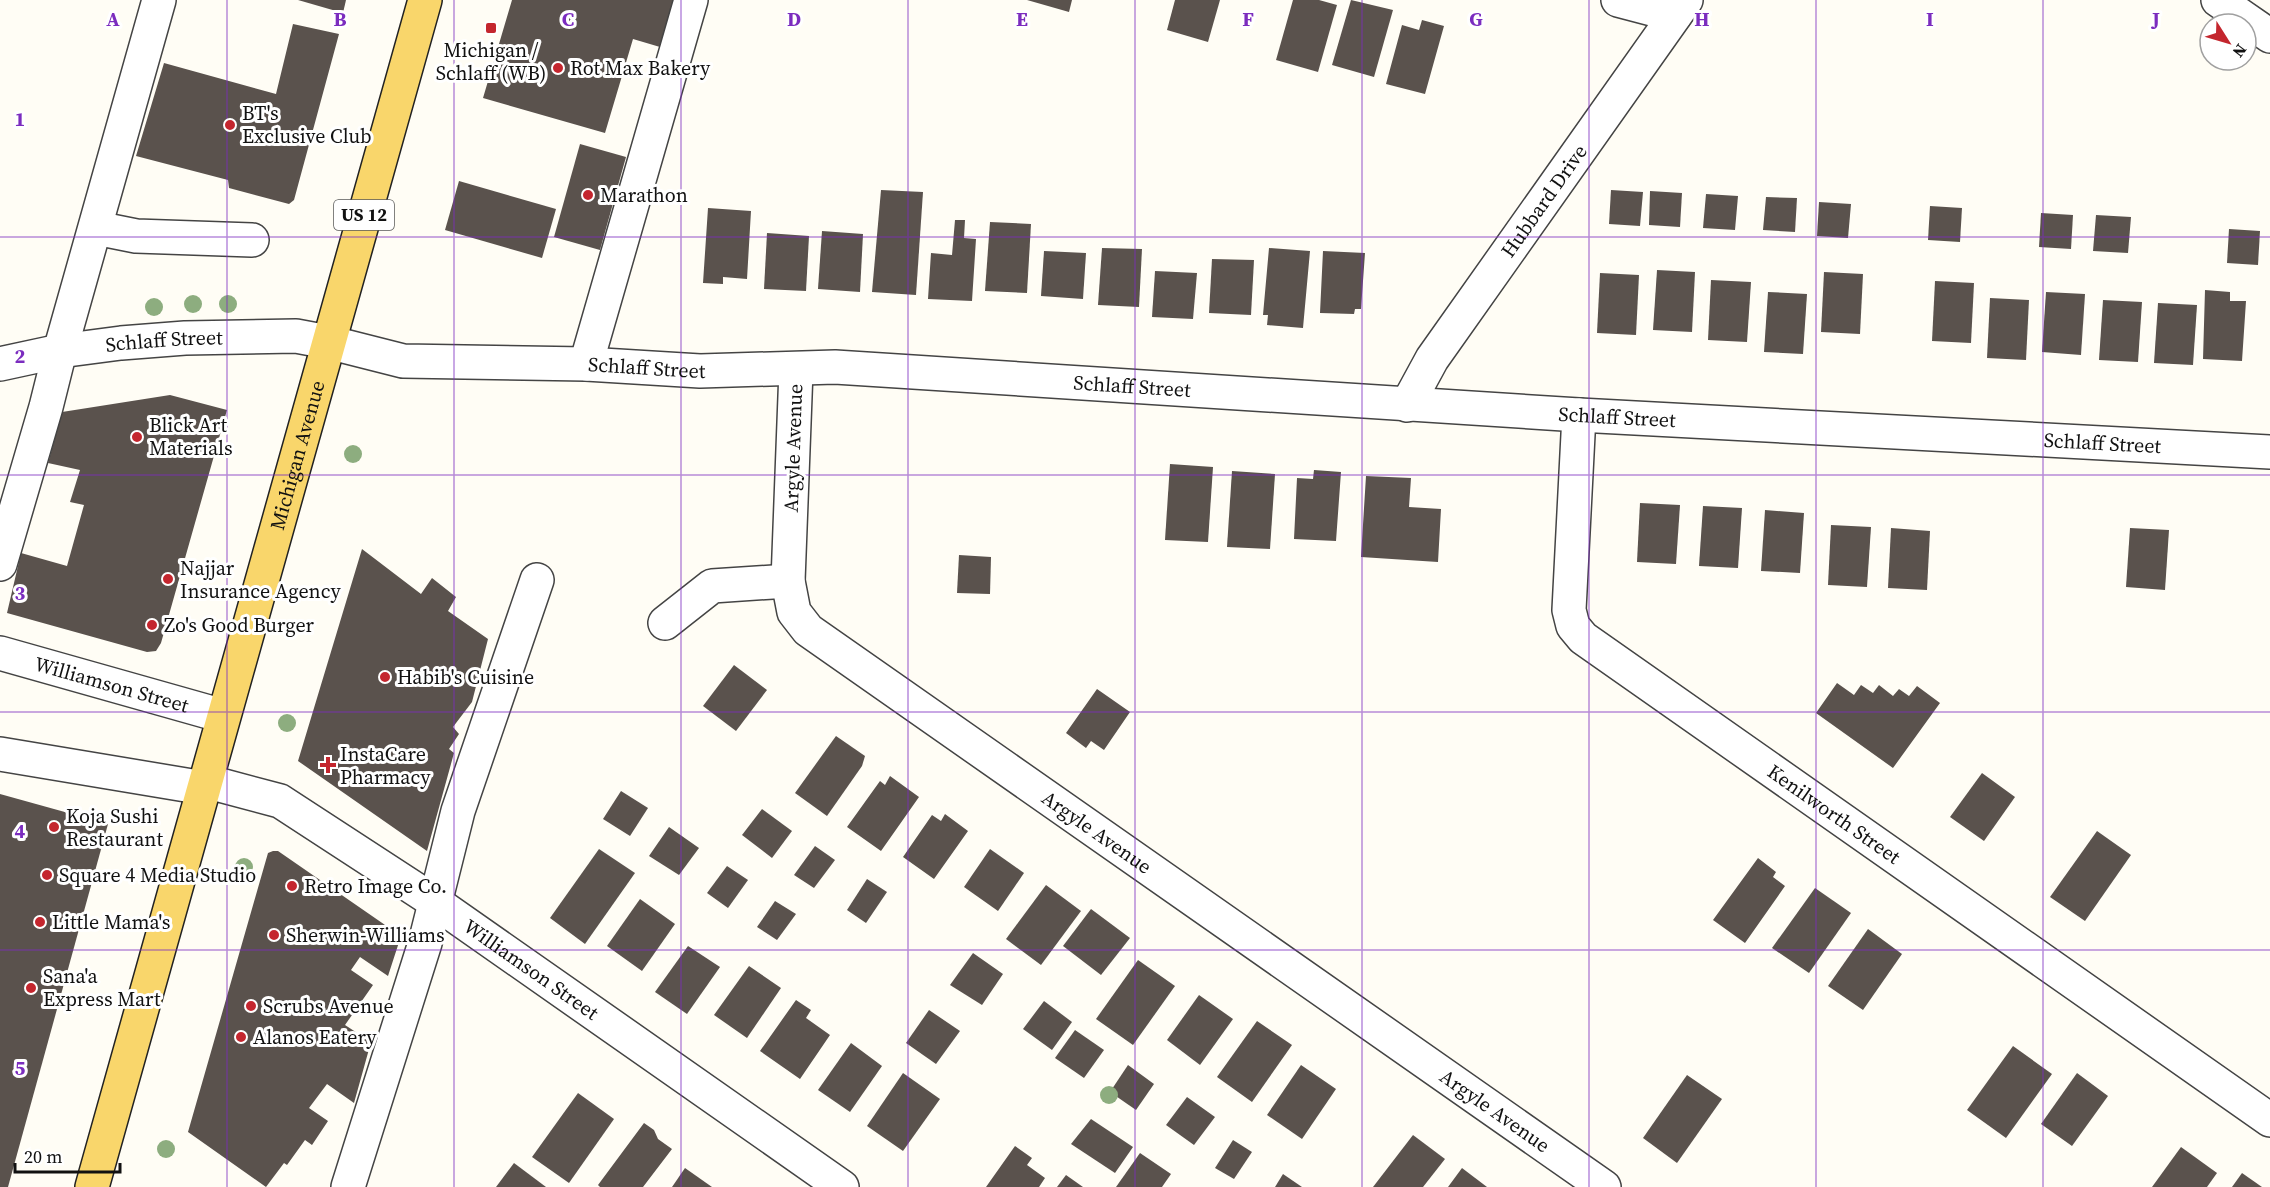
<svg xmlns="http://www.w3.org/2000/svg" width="2270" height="1187" viewBox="0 0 2270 1187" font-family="'Source Serif 4',serif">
<rect width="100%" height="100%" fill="#fffdf5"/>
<g fill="#5a524d">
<polygon points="298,0 346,0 343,13"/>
<polygon points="512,0 674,0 660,47 633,39 605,133 483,98"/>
<polygon points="1027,0 1072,0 1069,12"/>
<polygon points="1175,0 1220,0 1208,42 1167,30"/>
<polygon points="1293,0 1319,0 1337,5 1318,72 1276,60"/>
<polygon points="1351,0 1393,10 1374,77 1332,65"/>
<polygon points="1422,20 1444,26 1425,94 1386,84 1402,25 1419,30"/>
<polygon points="293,24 339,34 294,200 289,204 229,188 228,180 136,156 164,63 276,94"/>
<polygon points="580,144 626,157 600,250 554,237"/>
<polygon points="459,181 556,209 542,258 445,230"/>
<polygon points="881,190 923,192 916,295 872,292"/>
<polygon points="1611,190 1643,192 1640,226 1609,224"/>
<polygon points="1650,191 1682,193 1680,227 1649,225"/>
<polygon points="1706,194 1738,196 1735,230 1703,228"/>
<polygon points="1766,197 1797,198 1795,232 1763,230"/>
<polygon points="1819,202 1851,204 1848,238 1817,236"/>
<polygon points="1930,206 1962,208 1960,242 1928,240"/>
<polygon points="708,208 751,211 747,279 723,277 723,284 703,283"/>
<polygon points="2041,213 2073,215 2071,249 2039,247"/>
<polygon points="2096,215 2131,217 2128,253 2093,251"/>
<polygon points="955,220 965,220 964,238 976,239 972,301 928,299 931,253 952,255"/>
<polygon points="990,222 1031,224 1027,293 985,291"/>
<polygon points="2229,229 2260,231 2258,265 2227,263"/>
<polygon points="822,231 863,234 860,292 818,289"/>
<polygon points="767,233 809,236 806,291 764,289"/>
<polygon points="1102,248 1142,249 1139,307 1098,305"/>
<polygon points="1269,248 1310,251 1303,328 1267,325 1268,315 1263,315"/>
<polygon points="1044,251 1086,253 1083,299 1041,296"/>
<polygon points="1323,251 1365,253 1361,309 1355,309 1354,314 1320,313"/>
<polygon points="1212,259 1254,260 1251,315 1209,313"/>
<polygon points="1657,270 1695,272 1692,332 1653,330"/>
<polygon points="1155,271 1197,273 1193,319 1152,317"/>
<polygon points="1824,272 1863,274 1860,334 1821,332"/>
<polygon points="1600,273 1639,275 1636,335 1597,333"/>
<polygon points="1711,280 1751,282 1747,342 1708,340"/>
<polygon points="1935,281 1974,283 1971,343 1932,341"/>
<polygon points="2205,290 2230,292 2230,301 2246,301 2242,361 2203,359"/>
<polygon points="1768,292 1807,294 1803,354 1764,352"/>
<polygon points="2046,292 2085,294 2081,355 2042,352"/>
<polygon points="1990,298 2029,300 2026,360 1987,358"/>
<polygon points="2103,300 2142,302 2138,362 2099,360"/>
<polygon points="2158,303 2197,305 2193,365 2154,363"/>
<polygon points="170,395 227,410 161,643 156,651 147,652 7,613 21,553 67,566 84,505 70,502 80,470 48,463 62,412"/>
<polygon points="1170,464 1213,467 1208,542 1165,540"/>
<polygon points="1314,470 1341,472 1336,541 1294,539 1297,478 1313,479"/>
<polygon points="1232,471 1275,474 1270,549 1227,547"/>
<polygon points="1366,476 1411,478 1409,507 1441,509 1438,562 1361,557"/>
<polygon points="1640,503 1680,505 1676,564 1637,562"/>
<polygon points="1703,506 1742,508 1738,568 1699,566"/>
<polygon points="1765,510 1804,513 1800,573 1761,571"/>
<polygon points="1831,525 1871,527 1867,587 1828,585"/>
<polygon points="1891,528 1930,531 1927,590 1888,588"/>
<polygon points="2130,528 2169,530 2165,590 2126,587"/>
<polygon points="362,549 421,594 432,578 456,597 448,611 488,639 472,702 453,727 459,734 449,749 454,753 427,851 298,761"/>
<polygon points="959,555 991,557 990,594 957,593"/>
<polygon points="734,665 767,690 736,731 703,706"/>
<polygon points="1837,683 1854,695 1861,685 1873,693 1879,685 1893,696 1899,689 1909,696 1917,686 1940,703 1893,768 1816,713"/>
<polygon points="1097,689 1130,712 1104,750 1091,741 1086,748 1066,733"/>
<polygon points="836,736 865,756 862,766 827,816 795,793"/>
<polygon points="1982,773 2015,797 1984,841 1950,817"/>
<polygon points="890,776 919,797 881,851 847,827 880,781 885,785"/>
<polygon points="621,791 648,808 630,836 603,819"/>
<polygon points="0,794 108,824 8,1187 0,1187"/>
<polygon points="762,809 792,831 772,858 742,835"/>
<polygon points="945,814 968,831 934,879 903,857 932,815 941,821"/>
<polygon points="669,827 699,848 679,875 649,856"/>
<polygon points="2097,831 2131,855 2085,921 2050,897"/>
<polygon points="815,846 835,860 814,888 794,875"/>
<polygon points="599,849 635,873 585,944 550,918"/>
<polygon points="990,849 1024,873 998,911 964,887"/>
<polygon points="273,851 278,851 401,936 388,976 360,957 351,970 373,985 345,1025 371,1042 354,1103 327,1084 309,1108 328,1121 312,1145 305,1140 287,1165 284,1163 266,1187 188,1132 268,853"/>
<polygon points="1758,858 1776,872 1773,877 1785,886 1745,943 1713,920"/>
<polygon points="727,866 748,880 728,908 707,893"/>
<polygon points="867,879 887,892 866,923 847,910"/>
<polygon points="1046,885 1081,911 1041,965 1006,939"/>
<polygon points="1815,888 1851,913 1809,973 1772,948"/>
<polygon points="640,899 675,924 642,971 607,946"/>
<polygon points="775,901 796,914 777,940 757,927"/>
<polygon points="1091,909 1130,938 1101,975 1063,946"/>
<polygon points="1868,929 1902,954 1863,1010 1828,986"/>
<polygon points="688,946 720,967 687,1014 655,992"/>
<polygon points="973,953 1003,974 982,1005 950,985"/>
<polygon points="1138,960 1175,986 1133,1045 1096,1019"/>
<polygon points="749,966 781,988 747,1038 714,1015"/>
<polygon points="1199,995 1233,1019 1200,1065 1167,1040"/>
<polygon points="796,1000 811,1010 806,1018 830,1035 800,1079 760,1051"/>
<polygon points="1044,1001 1072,1022 1052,1050 1023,1029"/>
<polygon points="929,1010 960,1031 936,1064 906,1043"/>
<polygon points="1257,1021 1292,1045 1252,1102 1217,1077"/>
<polygon points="1075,1030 1104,1050 1084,1078 1055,1058"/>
<polygon points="851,1043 882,1066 850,1112 818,1090"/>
<polygon points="2013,1046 2052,1074 2006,1138 1967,1110"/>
<polygon points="1128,1065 1154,1084 1136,1110 1110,1092"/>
<polygon points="1301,1065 1336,1089 1302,1139 1267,1115"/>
<polygon points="903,1073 940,1099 903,1151 867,1126"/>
<polygon points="2077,1073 2108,1096 2072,1146 2041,1124"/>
<polygon points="1687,1075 1722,1099 1677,1163 1643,1138"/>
<polygon points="578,1093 614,1119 569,1183 532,1157"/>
<polygon points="1187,1097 1215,1117 1194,1145 1166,1125"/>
<polygon points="1091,1119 1133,1147 1115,1173 1071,1144"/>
<polygon points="644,1123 654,1130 658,1139 672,1149 643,1187 600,1187 598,1185"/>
<polygon points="1413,1135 1445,1159 1423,1187 1373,1187"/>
<polygon points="1233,1140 1252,1152 1234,1179 1215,1168"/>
<polygon points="1015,1146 1032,1158 1027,1165 1045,1178 1039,1187 986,1187"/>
<polygon points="2181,1147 2217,1173 2207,1187 2152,1187"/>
<polygon points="1140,1153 1171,1174 1162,1187 1116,1187"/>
<polygon points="514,1163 546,1187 496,1187"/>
<polygon points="685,1168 712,1187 672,1187"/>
<polygon points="1462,1168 1487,1187 1448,1187"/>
<polygon points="2242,1173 2262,1187 2232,1187"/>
<polygon points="1283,1174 1302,1187 1275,1187"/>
<polygon points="1066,1175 1083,1187 1057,1187"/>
</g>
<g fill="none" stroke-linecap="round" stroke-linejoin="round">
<g stroke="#444" stroke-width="36">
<g id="minor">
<polyline points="1618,0 1675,15"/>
<polyline points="2218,0 2270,36"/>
<polyline points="96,228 136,236 252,240"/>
<path id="s1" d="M0 364 60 351 121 343 185 338 296 336 328 342 403 361 586 364 700 371 835 367 1579 415 2270 452"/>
<polyline points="586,364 691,0"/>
<path id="s2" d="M796 370 788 581 794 612 808 630 1604 1187"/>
<path id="s3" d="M1407 405 1432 359 1686 0"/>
<path id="s4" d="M1579 415 1569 610 1573 626 1583 638 2270 1120"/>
<polyline points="0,564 46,407 60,351 159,0"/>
<polyline points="665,623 712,586 788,581"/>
<path id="s5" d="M0 653 223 716"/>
<polyline points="0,754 204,788"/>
<path id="s6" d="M205 781 280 801 435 902 842 1187"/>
<polyline points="348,1187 425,943 458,811 537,580"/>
</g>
</g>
<g stroke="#222" stroke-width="36">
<g id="major">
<path id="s7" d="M92 1187 425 0"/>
</g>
</g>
<use href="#minor" stroke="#fff" stroke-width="33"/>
<use href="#major" stroke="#f9d66b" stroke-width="33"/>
</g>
<g fill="#8dad7f">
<circle cx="193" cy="304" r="9"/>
<circle cx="228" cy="304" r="9"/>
<circle cx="154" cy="307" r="9"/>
<circle cx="353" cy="454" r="9"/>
<circle cx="287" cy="723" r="9"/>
<circle cx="244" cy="867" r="9"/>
<circle cx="1109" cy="1095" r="9"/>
<circle cx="166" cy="1149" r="9"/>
</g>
<path fill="none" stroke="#7b2cbf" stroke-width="1.5" stroke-opacity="0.55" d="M227 0V1187M454 0V1187M681 0V1187M908 0V1187M1135 0V1187M1362 0V1187M1589 0V1187M1816 0V1187M2043 0V1187M0 237H2270M0 475H2270M0 712H2270M0 950H2270"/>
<g fill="#c4262e" stroke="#fff" stroke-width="2">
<rect x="485" y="22" width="12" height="12" rx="3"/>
<circle cx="558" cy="68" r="6"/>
<circle cx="230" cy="125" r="6"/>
<circle cx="588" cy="195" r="6"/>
<circle cx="137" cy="437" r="6"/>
<circle cx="168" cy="579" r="6"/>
<circle cx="152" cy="625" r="6"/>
<circle cx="385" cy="677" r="6"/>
<path d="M325 756h6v6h6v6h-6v6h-6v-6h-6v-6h6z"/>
<circle cx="54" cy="827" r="6"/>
<circle cx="47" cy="875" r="6"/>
<circle cx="292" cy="886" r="6"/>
<circle cx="40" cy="922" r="6"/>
<circle cx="274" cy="935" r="6"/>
<circle cx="31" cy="988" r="6"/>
<circle cx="251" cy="1006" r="6"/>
<circle cx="241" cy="1037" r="6"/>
</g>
<g text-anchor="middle" stroke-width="6" stroke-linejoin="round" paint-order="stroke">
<rect fill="#fff" stroke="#585858" stroke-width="1.5" x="334" y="200" width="60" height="30" rx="4.5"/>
<g font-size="18" font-weight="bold" fill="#111">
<text x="364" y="221">US 12</text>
</g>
<g font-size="20" fill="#111" stroke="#fff" text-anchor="start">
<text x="491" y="57" text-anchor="middle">Michigan /<tspan x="491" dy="23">Schlaff (WB)</tspan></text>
<text x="570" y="75">Rot Max Bakery</text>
<text x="242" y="120">BT's<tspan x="242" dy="23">Exclusive Club</tspan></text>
<text x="600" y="202">Marathon</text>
<text x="149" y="432">Blick Art<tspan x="149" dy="23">Materials</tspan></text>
<text x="180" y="575">Najjar<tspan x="180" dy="23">Insurance Agency</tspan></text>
<text x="164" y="632">Zo's Good Burger</text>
<text x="397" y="684">Habib's Cuisine</text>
<text x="340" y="761">InstaCare<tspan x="340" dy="23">Pharmacy</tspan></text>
<text x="66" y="823">Koja Sushi<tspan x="66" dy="23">Restaurant</tspan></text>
<text x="59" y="882">Square 4 Media Studio</text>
<text x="304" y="893">Retro Image Co.</text>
<text x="52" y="929">Little Mama's</text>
<text x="286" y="942">Sherwin-Williams</text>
<text x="43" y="983">Sana'a<tspan x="43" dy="23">Express Mart</tspan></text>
<text x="263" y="1013">Scrubs Avenue</text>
<text x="253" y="1044">Alanos Eatery</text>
</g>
<g font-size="20" fill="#111" stroke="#fff">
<text dy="7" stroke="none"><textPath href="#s3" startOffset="246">Hubbard Drive</textPath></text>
<text dy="7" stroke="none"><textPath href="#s1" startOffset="166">Schlaff Street</textPath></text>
<text dy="7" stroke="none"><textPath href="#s1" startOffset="652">Schlaff Street</textPath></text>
<text dy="7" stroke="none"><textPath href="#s1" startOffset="1138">Schlaff Street</textPath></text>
<text dy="7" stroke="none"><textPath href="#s1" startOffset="1624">Schlaff Street</textPath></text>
<text dy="7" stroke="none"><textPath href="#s1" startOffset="2110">Schlaff Street</textPath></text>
<text transform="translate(793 448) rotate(-88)" y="7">Argyle Avenue</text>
<text dy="7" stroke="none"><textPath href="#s7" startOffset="760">Michigan Avenue</textPath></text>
<text dy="7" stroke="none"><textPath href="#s5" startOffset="116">Williamson Street</textPath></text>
<text dy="7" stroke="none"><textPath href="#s4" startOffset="534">Kenilworth Street</textPath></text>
<text dy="7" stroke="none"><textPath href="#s2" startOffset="618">Argyle Avenue</textPath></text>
<text dy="7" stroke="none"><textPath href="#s6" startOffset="380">Williamson Street</textPath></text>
<text dy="7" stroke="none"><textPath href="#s2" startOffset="1104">Argyle Avenue</textPath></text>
</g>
</g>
<g font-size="20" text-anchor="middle" font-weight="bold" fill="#7b2cbf" stroke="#fff" stroke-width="6" stroke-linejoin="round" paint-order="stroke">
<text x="113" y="26">A</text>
<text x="340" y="26">B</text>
<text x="568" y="26">C</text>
<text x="794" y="26">D</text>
<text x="1022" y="26">E</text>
<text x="1248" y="26">F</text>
<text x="1476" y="26">G</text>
<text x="1702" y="26">H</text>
<text x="1930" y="26">I</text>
<text x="2156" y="26">J</text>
<text x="20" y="126">1</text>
<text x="20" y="363">2</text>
<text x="20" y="600">3</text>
<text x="20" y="838">4</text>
<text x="20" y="1075">5</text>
</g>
<g transform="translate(2228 42) rotate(127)"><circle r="28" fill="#ffffff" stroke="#a0a0a0" stroke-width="1.5"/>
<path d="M0-4.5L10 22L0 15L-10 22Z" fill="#c4262e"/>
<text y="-9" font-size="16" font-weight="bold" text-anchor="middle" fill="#111111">N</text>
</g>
<path d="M15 1163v9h105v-9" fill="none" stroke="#111111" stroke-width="3"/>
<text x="24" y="1163" font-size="18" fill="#111111" stroke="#ffffff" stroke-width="4.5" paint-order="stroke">20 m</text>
</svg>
